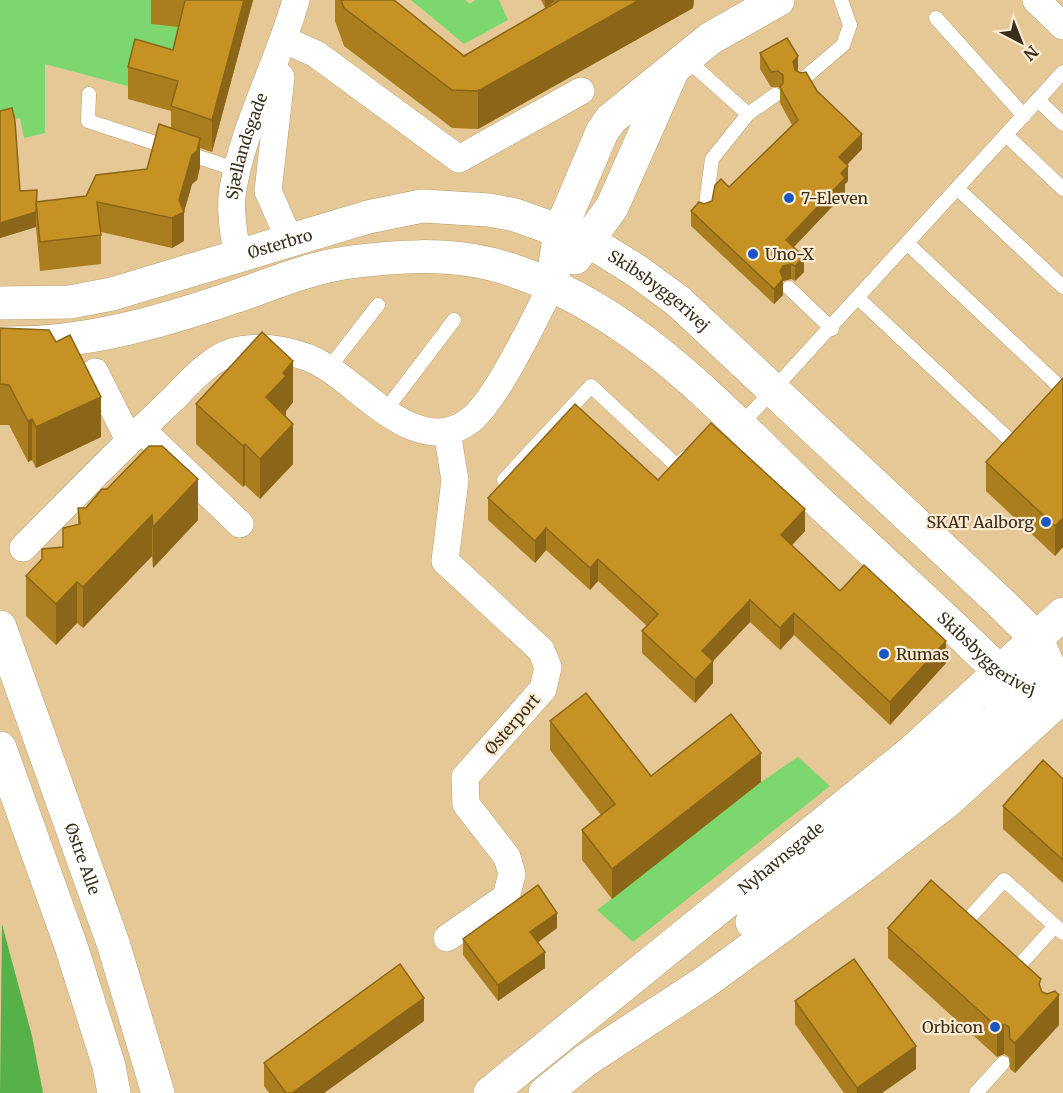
<svg xmlns="http://www.w3.org/2000/svg" width="1063" height="1093" viewBox="0 0 1063 1093" font-family="Merriweather,serif">
<rect width="100%" height="100%" fill="#e5c896"/>
<g fill="#7dd76f">
<polygon points="0,0 213,0 169,81 131,87 45,64 45,133 24,138 20,118 0,122"/>
<polygon points="411,0 465,0 470,4 475,0 499,0 508,20 464,44"/>
<polygon points="798,757 830,786 633,942 597,910 761,782"/>
</g>
<polygon fill="#57b149" points="2,924 32,1036 43,1093 0,1093"/>
<g fill="none" stroke-linecap="round" stroke-linejoin="round">
<g stroke="#ba9e6d" stroke-width="15">
<g id="service">
<polyline points="936,18 1024,116"/>
<polyline points="685,58 748,114 775,95"/>
<polyline points="802,80 843,45 850,25 841,0"/>
<polyline points="89,94 88,121 238,170"/>
<polyline points="1038,100 1063,124"/>
<polyline points="1006,135 1063,189"/>
<polyline points="958,189 1063,287"/>
<polyline points="705,211 712,159 748,114"/>
<polyline points="908,244 1063,390"/>
<polyline points="789,288 832,329"/>
<polyline points="858,298 1016,446 1021,440"/>
<polyline points="329,368 378,305"/>
<polyline points="385,411 454,320"/>
<polyline points="739,427 1063,72"/>
<polyline points="504,480 591,386 677,466 686,457"/>
<polyline points="963,925 1004,880 1063,933"/>
<polyline points="1014,971 1055,926"/>
<polyline points="976,1093 1003,1063"/>
</g>
</g>
<g stroke="#ba9e6d" stroke-width="28">
<g id="minor">
<polyline points="1036,0 1063,26"/>
<polyline points="285,40 316,54 459,159 581,91"/>
<polyline points="281,77 268,191 290,241"/>
<path id="s1" d="M237 258C235 237 229 210 233 189 244 124 278 64 296 0"/>
<polyline points="95,372 129,440"/>
<polyline points="141,429 240,524"/>
<polyline points="447,432 455,480 445,561 541,650 548,667 543,689 465,777 466,804 507,857 512,874 506,897 447,938"/>
<path d="M23 548C72 498 121 448 172 400 188 384 209 359 232 352 262 343 302 351 328 368 368 394 423 461 473 418 499 395 535 318 552 285"/>
</g>
</g>
<g stroke="#ba9e6d" stroke-width="34">
<g id="tertiary">
<polyline points="575,258 612,207 671,74"/>
<polyline points="552,285 560,231 602,132 611,119 711,38 778,0"/>
<path id="s2" d="M0 303 70 302 112 294 368 217 422 206 489 210 515 215 560 231 589 241 637 271 678 301 1002 604 1037 639 1063 700"/>
<path id="s3" d="M0 343C81 345 158 323 234 297 272 284 311 267 351 262 397 256 445 253 491 264 620 297 712 399 805 489 870 550 937 610 1001 673L1026 687 1061 698"/>
<path id="s4" d="M0 627 113 943 158 1093"/>
<polyline points="0,748 71,946 109,1066 114,1093"/>
<polyline points="752,922 996,720 1026,687 1036,667"/>
<path id="s5" d="M490 1093 914 750 1063 614"/>
<polyline points="545,1093 586,1060 705,982 857,871 945,803 1063,696"/>
</g>
</g>
<use href="#service" stroke="#fff" stroke-width="14"/>
<use href="#minor" stroke="#fff" stroke-width="27"/>
<use href="#tertiary" stroke="#fff" stroke-width="33"/>
</g>
<g fill="#aa7e1e">
<polygon points="151,0 253,0 212,152 200,148 200,167 197,180 192,184 184,212 184,241 172,248 101,232 101,264 40,271 36,227 0,238 0,111 20,191 37,202 86,196 147,169 171,128 171,111 128,99 128,67 173,50 178,27 151,24"/>
<polygon points="335,0 394,0 464,56 554,4 554,2 545,8 541,0 694,0 693,8 478,129 452,128 344,46 335,21"/>
<polygon points="760,53 798,72 817,91 862,149 847,165 848,181 845,184 845,193 794,247 804,272 795,281 791,279 783,281 783,295 774,304 691,226 691,211 712,201 729,187 792,125 780,103 780,88 778,87 771,87 760,69"/>
<polygon points="0,328 101,437 36,468 32,460 28,462 9,425 0,425"/>
<polygon points="1063,378 1063,547 1055,556 986,491 986,462"/>
<polygon points="293,402 286,411 286,416 293,464 260,499 245,485 243,487 196,444 196,404"/>
<polygon points="658,480 805,531 792,545 840,591 946,663 890,725 794,635 780,650 750,622 713,661 713,683 695,703 642,653 642,631 647,626 598,581 590,590 546,550 535,563 488,520 488,498"/>
<polygon points="78,508 198,520 153,568 152,556 83,628 77,623 56,645 26,616 26,576 63,547 78,525"/>
<polygon points="550,721 651,776 761,782 612,899 582,860 582,830 601,815 550,750"/>
<polygon points="1063,779 1063,883 1003,829 1003,806"/>
<polygon points="557,928 537,943 545,968 498,1001 463,955 463,939"/>
<polygon points="888,928 1041,990 1059,1025 1015,1073 1010,1069 1009,1057 1004,1054 997,1057 888,958"/>
<polygon points="795,1001 916,1069 882,1093 844,1093 795,1024"/>
<polygon points="424,1021 324,1093 269,1093 264,1086 264,1063"/>
</g>
<g fill="#8b6618">
<polygon points="244,0 253,0 212,152 212,120"/>
<polygon points="545,0 554,0 554,2 545,8"/>
<polygon points="639,0 694,0 693,8 478,129 478,91"/>
<polygon points="798,56 798,72 793,78 793,62"/>
<polygon points="862,134 862,149 839,173 839,157"/>
<polygon points="200,138 200,167 197,180 192,184 184,212 184,241 172,248 172,218 192,155"/>
<polygon points="848,166 848,181 845,184 845,193 786,255 786,240 841,173"/>
<polygon points="36,212 36,227 0,238 0,223"/>
<polygon points="804,257 804,272 795,281 795,266"/>
<polygon points="791,264 791,279 783,281 783,295 774,304 774,289 780,271 783,266"/>
<polygon points="293,361 293,402 286,411 286,416 266,397 283,373"/>
<polygon points="101,397 101,437 36,468 36,427"/>
<polygon points="32,419 32,460 28,462 28,421"/>
<polygon points="293,424 293,464 260,499 260,459"/>
<polygon points="245,444 245,485 243,487 243,446"/>
<polygon points="198,479 198,520 153,568 153,527"/>
<polygon points="805,509 805,531 781,557 781,535"/>
<polygon points="152,515 152,556 83,628 83,587"/>
<polygon points="1063,518 1063,547 1055,556 1055,526"/>
<polygon points="546,528 546,550 535,563 535,541"/>
<polygon points="598,559 598,581 590,590 590,568"/>
<polygon points="77,582 77,623 56,645 56,604"/>
<polygon points="750,600 750,622 713,661 713,683 695,703 695,680 702,651"/>
<polygon points="794,613 794,635 780,650 780,628"/>
<polygon points="946,641 946,663 890,725 890,702"/>
<polygon points="761,753 761,782 612,899 612,869"/>
<polygon points="557,913 557,928 530,948 530,932"/>
<polygon points="545,952 545,968 498,1001 498,985"/>
<polygon points="1059,995 1059,1025 1015,1073 1015,1043"/>
<polygon points="424,998 424,1021 324,1093 292,1093"/>
<polygon points="1004,1024 1004,1054 997,1057 997,1027"/>
<polygon points="916,1046 916,1069 882,1093 857,1093 857,1088"/>
</g>
<g fill="#c69223" stroke="#8b6618" stroke-width="1.5">
<polygon points="185,0 244,0 212,120 171,106 178,81 128,67 135,39 173,50"/>
<polygon points="341,0 394,0 464,56 560,0 639,0 478,91 452,90 344,8"/>
<polygon points="787,38 798,56 793,62 795,70 800,73 806,72 817,91 862,134 839,157 848,166 841,173 845,178 786,240 804,257 795,266 791,264 783,266 780,271 783,279 774,289 691,211 699,202 704,204 712,201 715,185 721,179 729,187 798,120 780,87 783,83 783,75 778,71 771,72 760,53"/>
<polygon points="12,108 15,121 20,191 37,190 36,212 0,223 0,111"/>
<polygon points="159,124 200,138 197,151 192,155 179,200 184,212 172,218 97,202 101,235 40,242 36,202 86,196 96,175 147,169"/>
<polygon points="0,328 49,330 56,342 70,335 101,397 36,427 32,419 28,421 9,385 0,384"/>
<polygon points="262,332 293,361 283,373 286,376 266,397 293,424 260,459 245,444 243,446 196,404"/>
<polygon points="1063,378 1063,518 1055,526 986,462"/>
<polygon points="575,404 658,480 711,423 805,509 781,535 840,591 864,565 946,641 890,702 794,613 780,628 750,600 702,651 713,661 695,680 642,631 658,614 598,559 590,568 546,528 535,541 488,498"/>
<polygon points="149,446 162,446 198,479 153,527 152,515 83,587 77,582 56,604 26,576 42,559 42,549 63,547 63,528 80,524 78,508 86,508 102,489 107,489"/>
<polygon points="586,693 651,776 731,714 761,753 612,869 582,830 615,804 550,721"/>
<polygon points="1043,760 1063,779 1063,860 1003,806"/>
<polygon points="931,880 1041,979 1039,984 1042,992 1047,994 1055,991 1059,995 1015,1043 1010,1039 1009,1027 1004,1024 997,1027 888,928"/>
<polygon points="538,885 557,913 530,932 545,952 498,985 463,939"/>
<polygon points="854,959 916,1046 857,1088 795,1001"/>
<polygon points="400,964 424,998 292,1093 286,1093 264,1063"/>
</g>
<g fill="#1956c1" stroke="#faebd2" stroke-width="2">
<circle cx="789" cy="198" r="6"/>
<circle cx="753" cy="254" r="6"/>
<circle cx="1046" cy="522" r="6"/>
<circle cx="884" cy="654" r="6"/>
<circle cx="995" cy="1027" r="6"/>
</g>
<g text-anchor="middle" stroke-width="4.5" stroke-linejoin="round" paint-order="stroke">
<g font-size="16" fill="#3a2e1a" stroke="#faebd2">
<text dy="6" stroke="none"><textPath href="#s1" startOffset="114">Sjællandsgade</textPath></text>
<text dy="6" stroke="none"><textPath href="#s2" startOffset="288">Østerbro</textPath></text>
<text dy="6" stroke="none"><textPath href="#s2" startOffset="693">Skibsbyggerivej</textPath></text>
<text dy="6" stroke="none"><textPath href="#s3" startOffset="1140">Skibsbyggerivej</textPath></text>
<text transform="translate(512 724) rotate(-49)" y="6">Østerport</text>
<text dy="6" stroke="none"><textPath href="#s4" startOffset="246">Østre Alle</textPath></text>
<text dy="6" stroke="none"><textPath href="#s5" startOffset="374">Nyhavnsgade</textPath></text>
</g>
<g font-size="16" fill="#3a2e1a" stroke="#faebd2" text-anchor="start">
<text x="801" y="204">7-Eleven</text>
<text x="765" y="260">Uno-X</text>
<text x="1034" y="528" text-anchor="end">SKAT Aalborg</text>
<text x="896" y="660">Rumas</text>
<text x="983" y="1033" text-anchor="end">Orbicon</text>
</g>
</g>
<g transform="translate(1021 42) rotate(138)" stroke="#faebd2" stroke-width="4.5" paint-order="stroke">
<path d="M0-4.5L10 22L0 15L-10 22Z" fill="#3a2e1a"/>
<text y="-9" font-size="16" font-weight="bold" text-anchor="middle" fill="#3a2e1a">N</text>
</g>
</svg>
